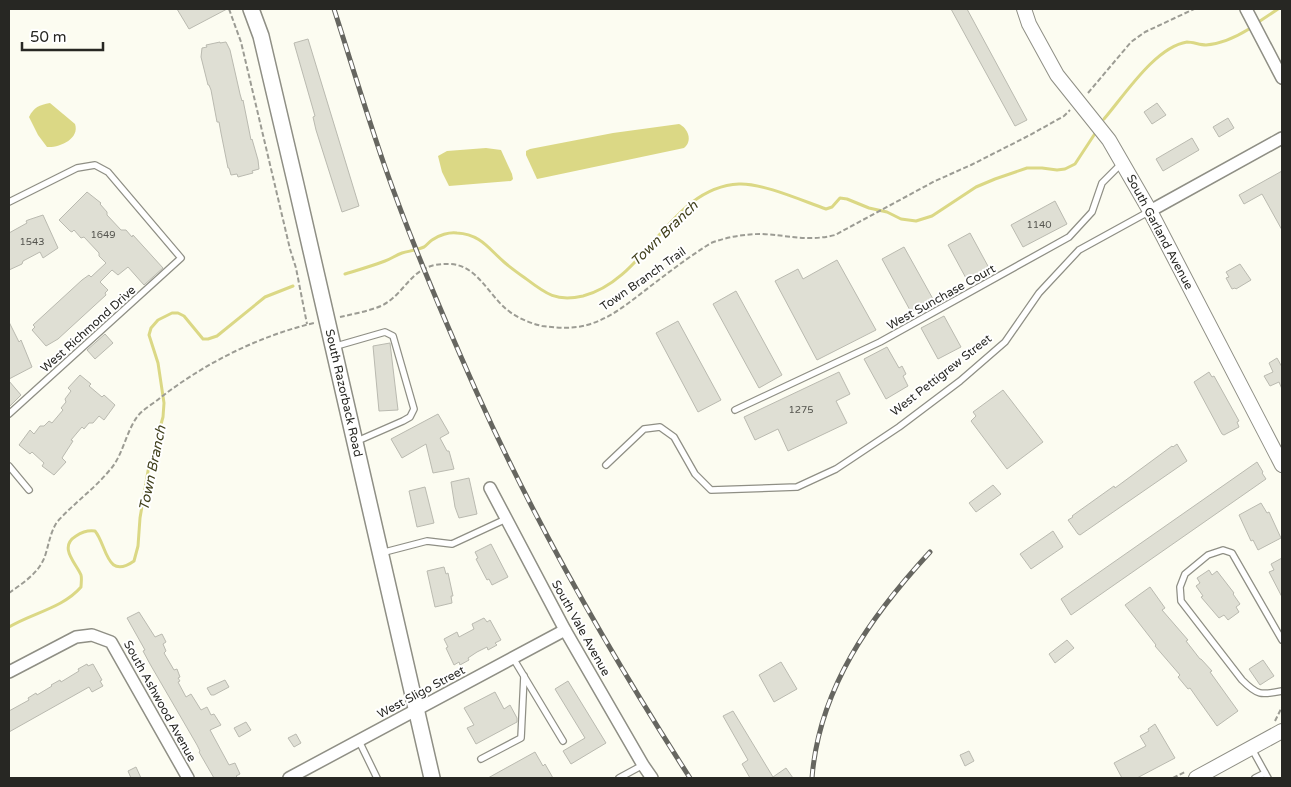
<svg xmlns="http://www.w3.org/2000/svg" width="1291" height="787" viewBox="0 0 1291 787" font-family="'Varela Round',sans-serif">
<rect width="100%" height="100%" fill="#fcfcf1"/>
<g fill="#dbd885">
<path d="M50 103 75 124C80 139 59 148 47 147L38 135 29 117C34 107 39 105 50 103Z"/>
<path d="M679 124C688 128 693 141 684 148L542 178 537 179 526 155V151L530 149 613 133Z"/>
<polygon points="486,148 501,150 512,174 513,179 511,181 449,186 442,172 438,156 447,151"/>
</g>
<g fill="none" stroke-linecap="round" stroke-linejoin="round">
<g stroke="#dbd885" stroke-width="3">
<polyline points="1260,21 1278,9"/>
<path d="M1104 119C1124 96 1155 47 1187 42 1193 42 1200 45 1206 45 1221 44 1236 37 1249 29"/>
<path d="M345 274C358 270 372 266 385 261 391 259 396 255 402 253 409 251 417 250 424 247 427 245 429 242 432 240 439 235 449 232 457 233 480 234 489 249 504 262 511 268 518 273 525 278 546 294 556 302 583 296 647 280 670 187 739 184 763 183 803 201 826 209L832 207 840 198 847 199 869 208 887 212 901 219 916 221 932 216 976 187 995 179 1027 168H1042L1057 170 1065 169 1075 164 1096 132"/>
<path d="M9 627C32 613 63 608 81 587 81 584 82 579 81 575 76 563 58 547 76 536 82 532 88 530 95 531 107 545 106 581 134 561L138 546 140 518 148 471 163 417 164 403 158 363 149 335 151 328 158 320 172 313H178L184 316 203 339H208L217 336 265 297 293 286"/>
</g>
</g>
<g fill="#dfdfd4" stroke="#babab0">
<polygon points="177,9 227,9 189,29"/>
<polygon points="951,9 967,9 1027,120 1015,126"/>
<polygon points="308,39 359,206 342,212 316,130 313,117 315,116 294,43"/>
<polygon points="220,42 220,43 226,42 230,50 240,94 242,101 243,100 251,140 252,139 258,160 259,169 252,171 253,173 238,177 237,174 231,175 229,168 228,168 221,133 219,122 217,122 211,90 209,85 208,85 201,57 202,48 207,47 206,45"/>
<polygon points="1157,103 1166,115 1152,124 1144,112"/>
<polygon points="1228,118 1234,128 1219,137 1213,127"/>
<polygon points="1192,138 1199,150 1163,171 1156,159"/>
<polygon points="1282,171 1282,230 1262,194 1244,204 1239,195"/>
<polygon points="87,192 101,203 100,204 107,212 107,215 121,230 126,230 132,237 133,235 163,268 144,285 128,267 118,275 112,270 100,282 108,290 105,293 106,295 58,339 46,346 32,330 35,327 33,325 82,280 89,275 91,277 106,263 99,256 99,253 84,237 81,238 74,230 72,232 70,231 59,220"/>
<polygon points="1055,201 1067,224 1023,247 1011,225"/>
<polygon points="43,215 58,248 43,258 40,252 23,261 22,264 9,270 9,233 27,223 26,221 28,220"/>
<polygon points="970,233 989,268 967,280 948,245"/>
<polygon points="904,247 933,299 911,312 882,259"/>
<polygon points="837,260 876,330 817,360 775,281 798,269 803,279"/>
<polygon points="1240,264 1251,280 1236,289 1235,288 1232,289 1226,278 1229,277 1226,272"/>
<polygon points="736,291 782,375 759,388 713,304"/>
<polygon points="944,316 961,347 938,359 921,328"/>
<polygon points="678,321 721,400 698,412 656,333"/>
<polygon points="9,322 19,342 21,340 32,367 9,379"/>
<polygon points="105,334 113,343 95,359 87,350"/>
<polygon points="390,343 398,410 379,411 373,346"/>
<polygon points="887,347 899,368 902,366 906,374 903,376 908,386 886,399 864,359"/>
<polygon points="1277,358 1282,367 1282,389 1279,382 1270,386 1264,376 1273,372 1269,363"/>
<polygon points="839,372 850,394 836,401 847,423 788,451 778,429 755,440 744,417"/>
<polygon points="1209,372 1212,377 1214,376 1239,421 1237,422 1239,427 1224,435 1222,434 1194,382"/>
<polygon points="80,375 91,384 89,386 102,397 104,395 115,405 104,420 99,416 93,423 89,423 84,429 82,427 71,440 73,441 62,458 66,462 54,475 42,466 44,463 32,452 30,454 19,445 30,430 34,434 40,426 44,426 49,421 52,423 63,410 61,408 66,402 65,399 71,391 68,388"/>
<polygon points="9,381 21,395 9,407"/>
<polygon points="1003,390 1043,442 1007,469 971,421 976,416 973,412"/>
<polygon points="438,414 449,433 440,438 447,451 449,451 454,469 433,473 426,444 402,458 391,439"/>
<polygon points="1177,444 1187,461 1080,535 1078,534 1068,520 1073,517 1072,516 1114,486 1115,488 1172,446 1173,447"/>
<polygon points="1257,462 1263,472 1262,473 1266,479 1071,615 1061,599"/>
<polygon points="469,478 477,514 459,518 455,507 451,482"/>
<polygon points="993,485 1001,494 976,512 969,503"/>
<polygon points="425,487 434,523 417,527 409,491"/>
<polygon points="1261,503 1267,513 1269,512 1281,538 1258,550 1253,540 1251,541 1239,515"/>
<polygon points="1053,531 1063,547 1031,569 1020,554"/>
<polygon points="491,544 508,577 492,585 489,579 487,580 476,559 478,558 475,552"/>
<polygon points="1282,558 1282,597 1269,572 1274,570 1271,564"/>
<polygon points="444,567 446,574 448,573 453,596 451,596 452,603 435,607 427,571"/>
<polygon points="1209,570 1212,575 1217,571 1234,593 1233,594 1240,604 1236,607 1239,612 1228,620 1224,615 1219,618 1201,597 1203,596 1196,586 1200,583 1197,578"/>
<polygon points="1150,587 1165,608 1162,610 1188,640 1186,641 1200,659 1201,659 1212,671 1210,672 1238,711 1217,726 1197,698 1190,688 1188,689 1178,677 1180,675 1155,646 1156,645 1125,605"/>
<polygon points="139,612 155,637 162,634 166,642 163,644 166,651 164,653 174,670 177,669 180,677 178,678 180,681 178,682 186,697 191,694 201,710 207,707 211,715 214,714 221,725 210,730 229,765 235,763 240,774 236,776 238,778 214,778 199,752 200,751 197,745 150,664 143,651 145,650 127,618"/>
<polygon points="484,618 487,622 490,620 501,640 495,643 497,645 488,650 487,647 477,652 468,658 469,660 460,665 459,662 454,665 446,648 448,647 444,639 457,632 459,637 474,629 472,624"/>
<polygon points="1067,640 1074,648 1055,663 1049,654"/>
<polygon points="1263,660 1274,676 1260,685 1249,669"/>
<polygon points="781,662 797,689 774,702 759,675"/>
<polygon points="87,664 88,666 93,664 102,680 100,681 103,686 92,692 89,687 9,732 9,711 29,700 28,698 36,693 37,695 52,686 51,685 60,680 61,682 79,671 78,669"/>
<polygon points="225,680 229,687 214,695 211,695 207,688"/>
<polygon points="568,681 606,743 571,764 563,751 585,738 555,689"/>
<polygon points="495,692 504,709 510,705 517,718 517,722 476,744 467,728 474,725 464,708"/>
<polygon points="733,711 773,777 786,768 793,778 750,778 742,764 748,760 723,716"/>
<polygon points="246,722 251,730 239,737 234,728"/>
<polygon points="1155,724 1175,758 1137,778 1122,778 1114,763 1146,746 1140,736 1149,731 1148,729"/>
<polygon points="296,734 301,743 294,747 288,738"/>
<polygon points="969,751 974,761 965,766 960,755"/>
<polygon points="535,752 543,766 545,764 553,778 488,778"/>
<polygon points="136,767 141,778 131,778 128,771"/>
</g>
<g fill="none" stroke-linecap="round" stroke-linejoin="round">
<g stroke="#8f8f85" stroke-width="8">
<g id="service">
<polyline points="9,202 77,168 95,165 108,172 181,258 9,414"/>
<polyline points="333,347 385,332 393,336 414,409 410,417 403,421 355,442"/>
<polyline points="735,410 880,342 1069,237 1092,212 1102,183 1122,163"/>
<polyline points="606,465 644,429 660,427 674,437 695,474 711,490 797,487 836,469 899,427 960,381 1005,342 1039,293 1079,250 1150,211"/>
<polyline points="9,466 29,490"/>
<polyline points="381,553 427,541 452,544 506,519"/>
<path d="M1282 640 1232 553 1223 550 1208 555 1185 574 1180 587 1181 601 1242 680C1258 696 1261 695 1282 691"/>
<polyline points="513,658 563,741"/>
<polyline points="359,741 377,778"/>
<polyline points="1252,749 1268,778"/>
<polyline points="481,759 521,738 524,676"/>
<polyline points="619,778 643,765"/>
<polyline points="1255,778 1265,773"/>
</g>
</g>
<g stroke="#8f8f85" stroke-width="14">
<g id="minor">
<polyline points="1246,9 1282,78"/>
<polyline points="1150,211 1282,138"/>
<polyline points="490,488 565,630 643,765 652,778"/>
<polyline points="9,672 76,637 92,635 111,642 188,778"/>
<polyline points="289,778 565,630"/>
</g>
</g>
<g stroke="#8f8f85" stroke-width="16">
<g id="tertiary">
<polyline points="1024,9 1029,24 1057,75 1109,140 1150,211 1282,465"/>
<polyline points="1196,778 1282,731"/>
</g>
</g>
<g stroke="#8f8f85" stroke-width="18">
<polyline id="secondary" points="251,9 261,36 296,185 432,778"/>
</g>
<g stroke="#9c9c94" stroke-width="2" stroke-dasharray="5 2.5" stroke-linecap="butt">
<polyline points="229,9 241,42 290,249 296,268 307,324"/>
<polyline points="1088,93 1131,42 1145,32 1194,9"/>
<path d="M340 317C353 314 369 311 381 306 408 293 410 262 450 264 476 265 487 292 505 308 515 317 529 323 542 326 557 328 573 329 587 325 609 319 626 305 643 292 665 275 687 258 711 243 727 237 744 234 761 234 788 235 807 242 835 235L935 181 971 165 1030 135 1064 116 1070 110"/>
<path d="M9 593C23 583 39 573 45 556 49 544 50 533 57 522 73 504 93 490 109 471 123 456 125 434 137 417 143 409 153 404 160 398 205 363 259 336 314 323"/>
<polyline points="1275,721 1282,707"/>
<polyline points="1173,778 1185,772"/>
</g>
<use href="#service" stroke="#fff" stroke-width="5.5"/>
<use href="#minor" stroke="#fff" stroke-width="11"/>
<use href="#tertiary" stroke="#fff" stroke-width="14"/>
<use href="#secondary" stroke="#fff" stroke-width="15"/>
<g stroke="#666660" stroke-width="5">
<g id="rail">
<path d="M334 9C351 62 367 115 385 167 412 244 444 319 477 393 537 527 611 655 690 778"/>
<path d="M812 778C819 688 871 616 930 552"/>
</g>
</g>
<use href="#rail" stroke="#fff" stroke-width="3" stroke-dasharray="9" stroke-linecap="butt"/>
</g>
<g text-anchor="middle" stroke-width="4" stroke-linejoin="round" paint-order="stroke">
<g font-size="10" fill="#55554f">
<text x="1039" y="228">1140</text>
<text x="103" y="238">1649</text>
<text x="32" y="245">1543</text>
<text x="801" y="413">1275</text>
</g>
<g font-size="12" fill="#272723" stroke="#fff">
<text transform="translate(1160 232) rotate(62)" y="4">South Garland Avenue</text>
<text transform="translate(643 279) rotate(-35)" y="4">Town Branch Trail</text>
<text transform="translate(941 297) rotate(-29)" y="4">West Sunchase Court</text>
<text transform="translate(88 329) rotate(-42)" y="4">West Richmond Drive</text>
<text transform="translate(941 375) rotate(-38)" y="4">West Pettigrew Street</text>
<text transform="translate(344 393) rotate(77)" y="4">South Razorback Road</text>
<text transform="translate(581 628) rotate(61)" y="4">South Vale Avenue</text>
<text transform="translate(421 692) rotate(-28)" y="4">West Sligo Street</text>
<text transform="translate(160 701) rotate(61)" y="4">South Ashwood Avenue</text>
</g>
<g font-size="14" font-style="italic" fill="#41401c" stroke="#fff">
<text transform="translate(664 233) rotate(-44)" y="5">Town Branch</text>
<text transform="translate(152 468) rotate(-78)" y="5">Town Branch</text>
</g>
</g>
<rect width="1291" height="787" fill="none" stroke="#272723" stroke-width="20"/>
<path d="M22 42v8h81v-8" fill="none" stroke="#272723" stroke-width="2.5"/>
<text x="30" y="42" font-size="15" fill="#272723" stroke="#ffffff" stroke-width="4" paint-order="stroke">50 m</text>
</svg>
